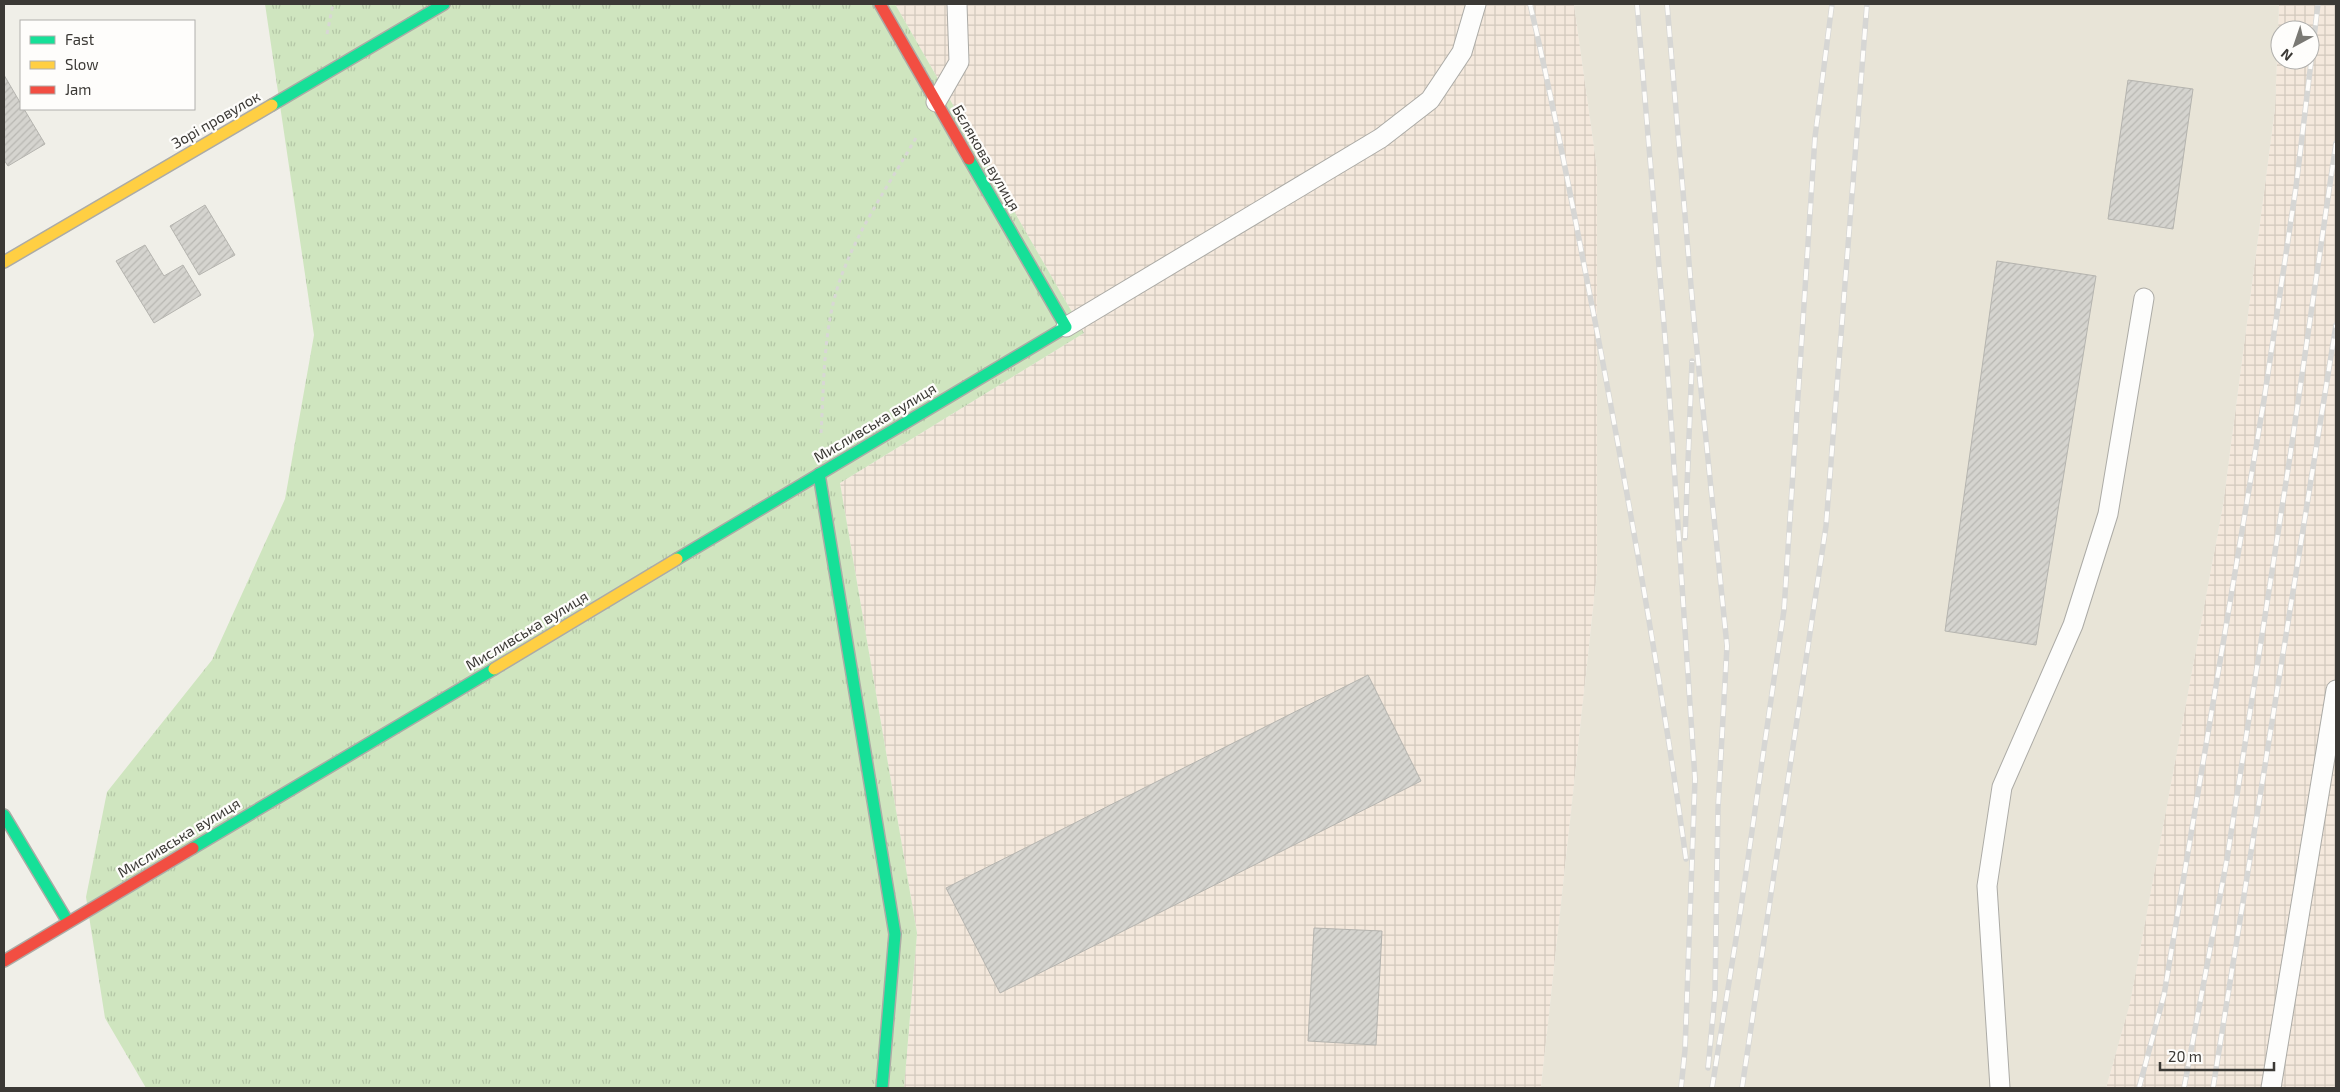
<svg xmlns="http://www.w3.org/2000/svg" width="2340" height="1092" viewBox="0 0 2340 1092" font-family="'Exo 2',sans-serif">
<defs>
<pattern id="industrial-grid" width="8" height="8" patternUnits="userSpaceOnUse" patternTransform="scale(1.25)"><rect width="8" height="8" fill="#f4e8dc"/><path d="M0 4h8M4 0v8" fill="none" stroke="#d2c8bd"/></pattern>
<pattern id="grass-tufts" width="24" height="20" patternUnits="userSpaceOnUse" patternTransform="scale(1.25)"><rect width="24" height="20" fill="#cfe5bf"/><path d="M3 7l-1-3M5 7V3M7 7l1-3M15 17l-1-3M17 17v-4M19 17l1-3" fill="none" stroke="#b3c5a5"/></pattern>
<pattern id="building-hatch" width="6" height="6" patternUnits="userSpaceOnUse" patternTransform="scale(1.25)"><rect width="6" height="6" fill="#d5d4cf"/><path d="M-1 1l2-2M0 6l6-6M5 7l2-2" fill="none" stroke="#b8b7b2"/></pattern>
</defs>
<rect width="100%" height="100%" fill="#f0efe8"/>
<g fill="url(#industrial-grid)" fill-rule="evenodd">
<polygon points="895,4 1574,4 1597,168 1597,573 1541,1088 904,1088 917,933 840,483 1084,333"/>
<path d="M2279 4H2336V1088H2106L2130 1002 2223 505 2275 108ZM2280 30H2310V60H2280Z"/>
</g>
<polygon fill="#e8e4d7" points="1574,4 2279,4 2275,108 2223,505 2130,1003 2106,1088 1541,1088 1597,573 1597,168"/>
<polygon fill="url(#grass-tufts)" points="265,4 895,4 1084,333 840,483 917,933 904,1088 146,1088 105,1018 86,897 107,792 212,660 285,499 314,335"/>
<g fill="url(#building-hatch)" stroke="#b5b4af">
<polygon points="4,75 21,104 21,109 24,109 45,144 8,166 4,160"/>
<polygon points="2128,80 2193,89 2173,229 2108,219"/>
<polygon points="205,205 235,255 199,275 170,226"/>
<polygon points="145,245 164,276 183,265 201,295 154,323 116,261"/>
<polygon points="1997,261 2096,276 2036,645 1945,631"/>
<polygon points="1368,675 1421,781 1000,993 946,888"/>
<polygon points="1314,928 1382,931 1376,1045 1308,1041"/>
</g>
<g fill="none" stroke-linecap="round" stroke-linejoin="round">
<g stroke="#acaba6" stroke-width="21">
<g id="lane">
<polyline points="936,102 959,62 957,4"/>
<polyline points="1066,327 1381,138 1430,100 1462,52 1476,4"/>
<polyline points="2000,1088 1987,886 2002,787 2073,625 2108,514 2144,298"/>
<polyline points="2271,1088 2336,690"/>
</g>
</g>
<g stroke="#acaba6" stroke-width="14">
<g id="fast">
<polyline points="272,105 444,4"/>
<polyline points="819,474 895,934 882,1088"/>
<polyline points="677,559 1066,327 969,159"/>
<polyline points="4,815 68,922"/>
<polyline points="193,848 494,669"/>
</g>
</g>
<g stroke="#acaba6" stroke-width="14">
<g id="slow">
<polyline points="4,262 272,105"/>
<polyline points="494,669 677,559"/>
</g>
</g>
<g stroke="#acaba6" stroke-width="14">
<g id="jam">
<polyline points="880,4 969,159"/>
<polyline points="4,961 193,848"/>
</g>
</g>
<g stroke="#d8d7d5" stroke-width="3" stroke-dasharray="4 4" stroke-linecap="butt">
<polyline points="327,34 333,4"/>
<path d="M821 433C824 386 823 335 837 289 854 234 889 185 917 136"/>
</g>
<use href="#lane" stroke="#fdfdfc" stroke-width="19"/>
<use href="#fast" stroke="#16e098" stroke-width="11"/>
<use href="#slow" stroke="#ffcf43" stroke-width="11"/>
<use href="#jam" stroke="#f24e42" stroke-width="11"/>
<g stroke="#d6d6d4" stroke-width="5.5">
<g id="rail">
<path d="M1530 4C1555 109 1574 215 1595 321 1629 500 1661 679 1686 859"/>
<polyline points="1637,4 1667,361 1695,779 1685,1050 1681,1088"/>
<polyline points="1667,4 1694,321 1727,646 1718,808 1715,994 1708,1068"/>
<polyline points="1685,538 1692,361"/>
<polyline points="1712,1088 1740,914 1784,610 1815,137 1832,4"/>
<polyline points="1742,1088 1826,526 1867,4"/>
<polyline points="2139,1088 2164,995 2264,400 2296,187 2318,4"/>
<polyline points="2184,1088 2227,859 2291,450 2336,143"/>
<polyline points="2213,1088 2336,325"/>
</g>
</g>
<use href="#rail" stroke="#fefdfb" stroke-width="4" stroke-dasharray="11" stroke-linecap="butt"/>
</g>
<g text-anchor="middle" stroke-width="4.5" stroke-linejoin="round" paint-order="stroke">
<g font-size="15" fill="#3b3935" stroke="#fefdfb">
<text transform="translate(216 120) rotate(-30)" y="5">Зорі провулок</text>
<text transform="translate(986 158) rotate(60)" y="5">Бєлякова вулиця</text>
<text transform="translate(875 423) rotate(-31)" y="5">Мисливська вулиця</text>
<text transform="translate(527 631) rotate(-31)" y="5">Мисливська вулиця</text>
<text transform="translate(179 838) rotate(-31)" y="5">Мисливська вулиця</text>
</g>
</g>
<rect width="2340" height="1092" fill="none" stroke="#3b3935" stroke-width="10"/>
<rect x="20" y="20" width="175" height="90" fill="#fefdfb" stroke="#b0afac"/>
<rect x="30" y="36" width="25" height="8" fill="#16e098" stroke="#b0afac"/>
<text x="65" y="45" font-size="15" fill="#3b3935">Fast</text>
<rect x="30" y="61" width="25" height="8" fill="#ffcf43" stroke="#b0afac"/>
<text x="65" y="70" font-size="15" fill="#3b3935">Slow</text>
<rect x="30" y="86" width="25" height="8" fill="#f24e42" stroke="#b0afac"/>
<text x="65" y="95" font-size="15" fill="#3b3935">Jam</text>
<g transform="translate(2295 45) rotate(220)"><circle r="24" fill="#fefdfb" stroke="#b0afac"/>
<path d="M0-4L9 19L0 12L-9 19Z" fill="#7a7974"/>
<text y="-8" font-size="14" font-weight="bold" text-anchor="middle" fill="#3b3935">N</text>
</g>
<path d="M2160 1062v8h114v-8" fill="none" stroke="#3b3935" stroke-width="2.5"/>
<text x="2168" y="1062" font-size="15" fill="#3b3935" stroke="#fefdfb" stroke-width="4" paint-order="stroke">20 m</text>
</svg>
